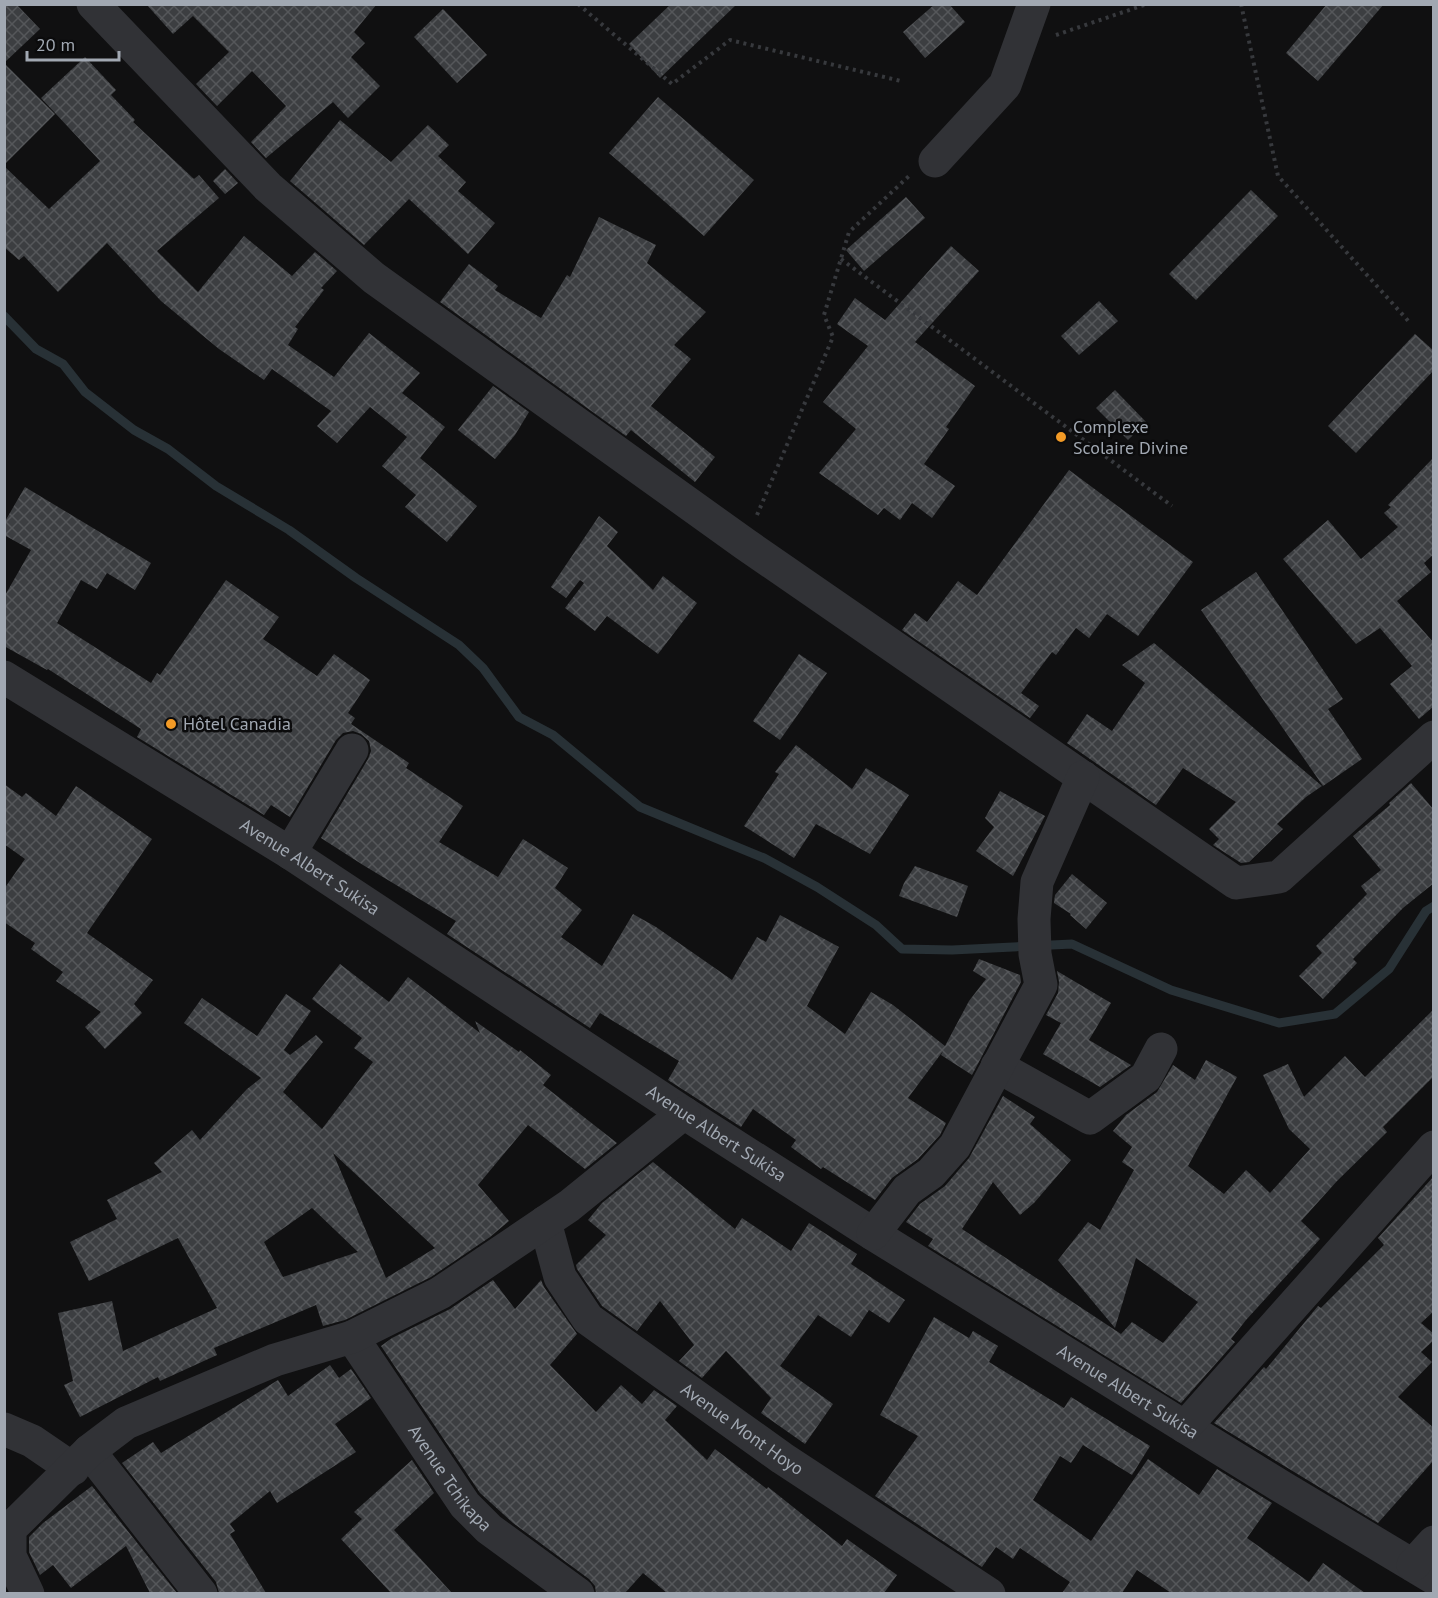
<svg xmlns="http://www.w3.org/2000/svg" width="1438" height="1598" viewBox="0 0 1438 1598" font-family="'PT Sans',sans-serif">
<defs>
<pattern id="building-cross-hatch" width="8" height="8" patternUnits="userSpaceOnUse" patternTransform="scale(1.5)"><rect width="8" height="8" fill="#3c3e41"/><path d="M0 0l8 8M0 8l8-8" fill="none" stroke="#55575a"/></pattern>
</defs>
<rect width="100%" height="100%" fill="#101011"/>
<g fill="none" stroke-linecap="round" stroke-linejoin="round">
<polyline stroke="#283136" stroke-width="9" points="4,316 36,349 63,364 85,392 134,430 168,449 216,486 289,530 356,578 459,645 483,668 519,717 553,735 640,807 764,858 817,887 876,925 902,949 952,950 1072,944 1171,990 1279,1023 1335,1014 1389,969 1426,911 1434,906"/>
</g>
<g fill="url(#building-cross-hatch)" fill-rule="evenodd">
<polygon points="4,4 16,4 40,29 4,63"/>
<polygon points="146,4 377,4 354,32 365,43 351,57 380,86 348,118 333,102 266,158 251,142 286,106 252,71 217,106 196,84 229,52 193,16 173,34"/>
<polygon points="671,4 737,4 660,78 629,44"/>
<polygon points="935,4 949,4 965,22 925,58 903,32"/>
<polygon points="1327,4 1384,4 1318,81 1286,53"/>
<polygon points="443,9 487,55 457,83 414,37"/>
<polygon points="85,57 116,90 111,95 135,120 133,122 194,179 199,175 219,198 157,251 198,292 244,236 292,276 315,252 337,271 321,288 324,290 295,327 298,329 288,345 334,377 369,333 420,373 402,393 445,427 420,458 477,506 447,542 405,507 416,495 382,466 407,437 370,407 337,443 317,426 331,411 272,369 264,380 219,349 161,301 107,243 58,292 24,256 19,260 4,247 4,166 49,209 100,161 41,98"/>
<polygon points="4,63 55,114 4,165"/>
<polygon points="658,97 754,180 704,236 609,153"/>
<polygon points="340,120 391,162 428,125 449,145 438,156 466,182 458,191 495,223 468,254 409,199 364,245 290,181"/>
<polygon points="225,169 238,183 225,194 213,181"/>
<polygon points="1251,190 1278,216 1196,300 1169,274"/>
<polygon points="906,197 925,218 864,271 846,250"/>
<polygon points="599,217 656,245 647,263 706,312 674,345 691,359 651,406 715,457 695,482 631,430 626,436 440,302 469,264 498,286 495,290 541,318 567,275 570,277"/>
<polygon points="951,246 979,271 915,342 975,386 946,427 949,429 924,464 955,486 932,518 912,503 900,520 884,508 878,515 819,473 856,429 823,402 868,346 837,324 855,298 885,320"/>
<polygon points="1099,301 1118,321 1079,355 1061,336"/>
<polygon points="1415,334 1434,351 1434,370 1356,453 1328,426"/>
<polygon points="493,386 529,412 515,435 495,459 458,430"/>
<polygon points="1115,390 1146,422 1128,440 1096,408"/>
<polygon points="1434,457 1434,554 1424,563 1431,572 1397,601 1434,643 1434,706 1419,719 1390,684 1412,666 1380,628 1356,644 1283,559 1328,520 1361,559 1398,527 1384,513 1391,507 1388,505"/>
<polygon points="1069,470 1193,562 1138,636 1107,614 1089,638 1076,628 1056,655 1052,652 1021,693 1039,706 1030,718 902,630 915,613 927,622 958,581 977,595"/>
<polygon points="25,487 151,563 135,590 107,573 97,589 81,580 57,623 151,683 157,673 160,675 226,580 279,617 263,639 317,676 334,654 370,680 348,713 355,718 351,724 409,763 406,768 463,806 439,842 498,877 523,839 568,868 555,888 582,910 561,937 602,966 633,914 656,927 732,980 757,937 766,942 780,915 839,947 807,1006 845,1034 871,992 893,1005 945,1046 969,1001 986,979 973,971 979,959 1020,975 1021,982 972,1075 941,1055 943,1051 908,1098 946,1123 940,1135 918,1159 892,1178 875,1200 823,1167 821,1169 791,1147 796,1140 753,1109 741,1127 668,1080 679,1061 600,1013 590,1028 447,934 456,921 363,865 321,838 368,759 371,751 369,741 361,734 353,731 343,733 336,740 290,817 271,805 264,815 137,737 141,729 48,669 47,670 4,646 4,597 31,550 4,535 4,523"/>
<polygon points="599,516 618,532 607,546 653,590 663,576 697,603 658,654 607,616 595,631 565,608 584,583 580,580 566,598 551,587"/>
<polygon points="1256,572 1343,699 1328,709 1362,759 1323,786 1201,610"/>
<polygon points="1154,643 1322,786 1306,797 1277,824 1283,829 1249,862 1241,863 1213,845 1219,839 1209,829 1236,802 1183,768 1156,805 1067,743 1087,714 1112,731 1145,683 1122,665"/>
<polygon points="799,654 827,673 780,740 753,721"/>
<polygon points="796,745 852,789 866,768 909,795 870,854 816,824 794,858 744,826 779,774 775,772"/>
<polygon points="1411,783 1434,810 1434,883 1403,908 1353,959 1357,963 1323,999 1299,976 1322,953 1316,946 1367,894 1361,886 1381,870 1353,836 1390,805 1389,803"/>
<polygon points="4,784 22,797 26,793 56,816 76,786 152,839 87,933 153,980 134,1004 142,1013 105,1049 85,1027 101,1012 56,981 63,972 31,949 35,943 4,922 4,889 25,859 4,844"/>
<polygon points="1000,791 1045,816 1013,876 976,851 994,827 985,818"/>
<polygon points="915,866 968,886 957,917 899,896 904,883"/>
<polygon points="1072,874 1107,903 1086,929 1070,915 1071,914 1054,903 1055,895"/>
<path d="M340 964 389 1002 408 977 480 1033 475 1021 519 1052 520 1050 551 1075 543 1085 617 1143 585 1169 528 1125 478 1185 509 1221 490 1237 431 1277 345 1320 323 1326 316 1305 214 1348 217 1355 160 1381 158 1377 80 1417 64 1385 73 1381 58 1313 112 1301 123 1351 217 1308 178 1238 89 1281 70 1242 117 1219 107 1200 162 1172 154 1163 192 1130 200 1140 247 1089 261 1078 184 1023 202 998 257 1036 286 994 311 1011 284 1050 290 1055 316 1035 323 1042 283 1092 322 1129 373 1062 354 1048 362 1038 312 999ZM333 1153 435 1248 386 1278ZM312 1208 358 1252 283 1277 264 1242Z"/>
<polygon points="1057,971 1111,1003 1089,1040 1131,1065 1100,1087 1043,1054 1061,1023 1046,1015 1058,993 1059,982"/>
<polygon points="1434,1009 1434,1076 1383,1127 1387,1132 1337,1181 1301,1221 1320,1239 1246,1320 1231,1339 1235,1342 1181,1403 928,1246 933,1239 906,1222 920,1204 945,1186 969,1158 1003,1096 1035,1117 1030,1124 1071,1160 1034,1203 1020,1215 993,1182 962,1229 1121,1334 1132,1322 1163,1343 1198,1302 1136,1258 1115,1328 1058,1260 1088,1222 1100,1230 1134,1170 1122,1162 1132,1147 1113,1131 1126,1115 1157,1092 1173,1065 1195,1080 1206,1060 1237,1077 1188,1166 1224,1194 1246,1170 1270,1193 1310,1149 1289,1129 1263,1075 1288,1064 1304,1097 1345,1056 1365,1077"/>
<polygon points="653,1162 735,1229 742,1218 791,1251 809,1223 857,1254 851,1264 905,1300 889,1323 869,1310 851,1337 818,1315 780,1366 833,1404 805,1444 761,1413 771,1398 726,1351 702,1378 679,1361 694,1345 660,1301 637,1331 602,1306 577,1269 576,1265 606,1235 588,1220 602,1203"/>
<polygon points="1434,1176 1434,1311 1421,1323 1434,1334 1434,1340 1421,1352 1432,1362 1398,1397 1434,1428 1434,1460 1378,1523 1214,1423 1264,1367 1266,1369 1318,1306 1321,1308 1384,1245 1378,1238"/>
<polygon points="493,1280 515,1309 541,1280 544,1287 577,1334 550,1365 596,1412 621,1385 642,1404 654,1390 677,1406 665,1420 707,1460 715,1449 767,1489 768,1487 842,1546 847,1539 897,1575 884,1593 667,1593 643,1573 625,1593 596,1593 595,1586 589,1579 513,1523 480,1493 381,1346 392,1338 450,1309"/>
<polygon points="934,1317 969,1338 973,1331 998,1346 989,1362 1064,1408 1071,1397 1150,1446 1132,1475 1083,1445 1071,1463 1060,1456 1033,1500 1091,1541 1148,1459 1199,1495 1217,1469 1272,1503 1247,1538 1309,1582 1323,1563 1365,1593 1171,1593 1137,1570 1122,1593 1062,1593 1070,1582 1020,1548 1013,1559 996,1547 982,1567 875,1496 918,1436 880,1415"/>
<polygon points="330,1365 339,1378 351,1369 371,1398 335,1424 356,1452 277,1503 270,1491 230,1524 235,1531 230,1534 266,1593 219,1593 216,1582 122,1463 153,1442 161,1453 278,1380 288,1396"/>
<polygon points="412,1460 434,1493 394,1530 452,1593 391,1593 341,1539 362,1519 354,1512"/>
<polygon points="92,1486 177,1593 150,1593 126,1546 71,1588 53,1565 40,1575 29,1552 29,1537 43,1523"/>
</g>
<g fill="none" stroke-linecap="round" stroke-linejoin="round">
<g stroke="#37393d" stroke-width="4" stroke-dasharray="3 4.5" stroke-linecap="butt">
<polyline points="578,4 672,84 730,40 901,81"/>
<polyline points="1241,4 1278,176 1411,324"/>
<polyline points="1056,35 1147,4"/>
<polyline points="841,259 1172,506"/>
<polyline points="757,515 833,337 824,315 849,232 909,176"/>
</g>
<g stroke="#313236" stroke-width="33">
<polyline points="93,4 268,187 374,278 745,544 1236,883 1279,877 1434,737"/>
<polyline points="935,161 1005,85 1034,4"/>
<path id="s1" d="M4 677 290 853 684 1113 873 1234 1282 1487 1434 1578"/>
<polyline points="290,853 352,750"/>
<polyline points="997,1066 1090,1118 1146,1077 1161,1049"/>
<path id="s2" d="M545 1222 560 1277 588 1319 782 1458 989 1594"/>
<polyline points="873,1234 907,1190 931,1173 955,1146 1041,985 1035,954 1034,919 1037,882 1083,777"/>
<path id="s3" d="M352 1337 465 1505 489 1529 578 1594"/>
<polyline points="1185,1427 1434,1147"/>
<polyline points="4,1429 32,1441 73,1469"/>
<polyline points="89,1451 201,1594"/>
<polyline points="1413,1565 1434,1542"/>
<polyline points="28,1594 10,1556 10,1529 89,1451 126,1423 275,1360 352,1337 440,1293 569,1206 684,1113"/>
</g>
</g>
<g fill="#f29a26" stroke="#0b0b0c" stroke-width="2">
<circle cx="1061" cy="437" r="6"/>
<circle cx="171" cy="724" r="6"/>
</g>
<g text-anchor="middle" stroke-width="5" stroke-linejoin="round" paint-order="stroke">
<g font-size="18" fill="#a1a8b2" stroke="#0b0b0c" text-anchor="start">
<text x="1073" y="433">Complexe<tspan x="1073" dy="21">Scolaire Divine</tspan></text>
<text x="183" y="730">Hôtel Canadia</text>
</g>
<g font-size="18" fill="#a1a8b2" stroke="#0b0b0c">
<text dy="6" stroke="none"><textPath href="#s1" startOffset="360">Avenue Albert Sukisa</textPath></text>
<text dy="6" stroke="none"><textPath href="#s1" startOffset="846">Avenue Albert Sukisa</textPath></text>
<text dy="6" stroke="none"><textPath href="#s1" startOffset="1332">Avenue Albert Sukisa</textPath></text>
<text dy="6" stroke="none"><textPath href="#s2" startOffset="297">Avenue Mont Hoyo</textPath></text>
<text dy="6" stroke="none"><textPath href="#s3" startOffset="172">Avenue Tchikapa</textPath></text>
</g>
</g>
<rect width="1438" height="1598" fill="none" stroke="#a1a8b2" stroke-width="12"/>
<path d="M27 51v9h92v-9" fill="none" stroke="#a1a8b2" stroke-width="3"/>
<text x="36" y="51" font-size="18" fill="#a1a8b2" stroke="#0b0b0c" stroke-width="4.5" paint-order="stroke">20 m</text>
</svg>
